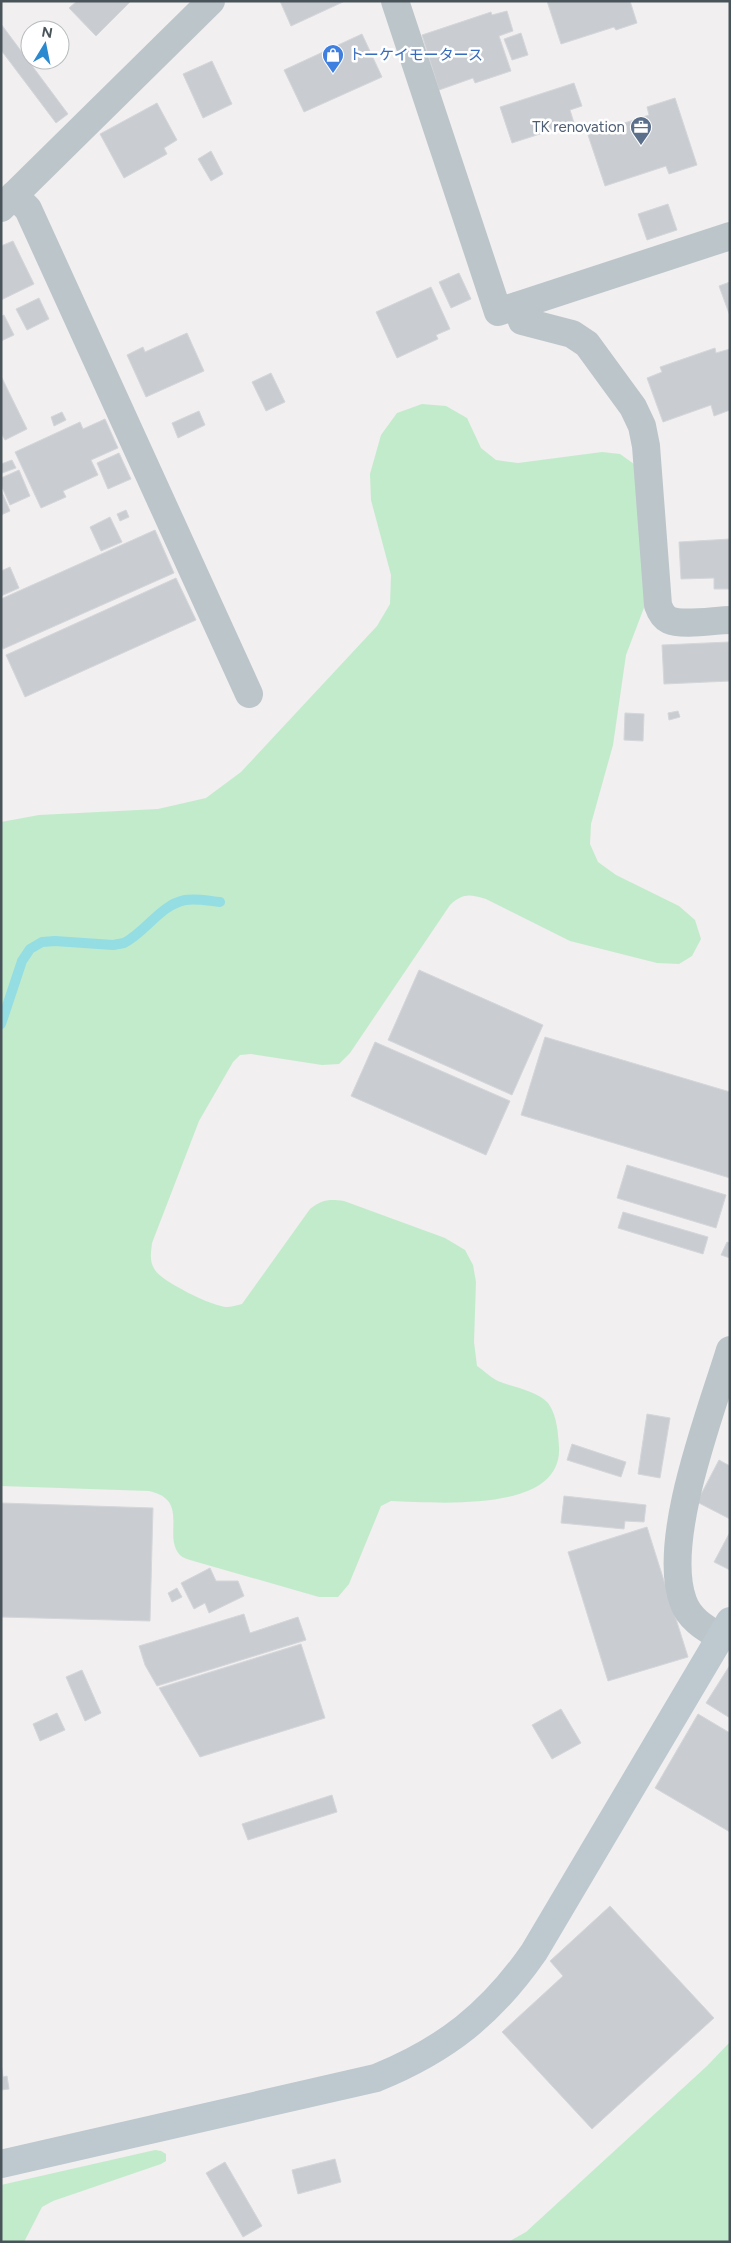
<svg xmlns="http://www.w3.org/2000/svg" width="731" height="2243" viewBox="0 0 731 2243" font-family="Figtree,'Noto Sans JP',sans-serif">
<rect width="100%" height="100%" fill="#f1efef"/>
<g fill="#c2ebcc">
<path d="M422 404 446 406 467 418 481 448 496 460 518 463 602 452 620 454 634 464 645 605 626 655 613 745 591 824 590 844 598 862 616 875 679 906 695 920 701 939 692 956 679 964 657 963 570 941 486 899C469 894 463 893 450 905L350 1053 339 1064 322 1065 251 1054 240 1055 233 1062 199 1121 152 1243C151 1253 149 1261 155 1270 161 1281 213 1307 227 1307 231 1307 237 1305 242 1304L310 1209C322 1199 330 1199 344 1201L445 1238 465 1250 473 1265 476 1282 474 1342 477 1366C483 1370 489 1376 496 1380 510 1387 536 1390 548 1403 557 1415 558 1433 559 1447 563 1515 433 1502 391 1501L381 1506 349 1584 338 1597H319L190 1560C187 1559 181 1557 179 1554 163 1534 190 1500 149 1491L1 1486V822L39 815 158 809 206 798 241 772 377 626 390 604 391 575 371 500 370 474 381 435 397 413Z"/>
<polygon points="730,2042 730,2242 508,2242 526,2232 707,2066"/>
<polygon points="155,2150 161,2151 166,2154 166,2161 161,2164 53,2201 42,2207 24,2242 1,2242 1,2185"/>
</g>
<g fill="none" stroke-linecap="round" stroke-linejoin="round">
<path stroke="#93dde3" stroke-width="10" d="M1 1024 22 961 30 949 42 942 55 941 113 945 124 943C146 932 160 905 185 900 196 898 209 901 220 902"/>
</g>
<g fill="#c9cdd1" stroke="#d4d6da">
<polygon points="77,1 131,1 96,36 69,8"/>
<polygon points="280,1 345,1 291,26"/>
<polygon points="547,1 630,1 637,23 616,30 614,27 561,44"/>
<polygon points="507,11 513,31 499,36 511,71 475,83 473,78 439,90 422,35 491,12 492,15"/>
<polygon points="1,24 68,114 56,123 1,50"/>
<polygon points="521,33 528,55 512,60 504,39"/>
<polygon points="362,34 382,77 304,112 284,70"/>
<polygon points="212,61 232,104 203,118 183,74"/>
<polygon points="574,83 582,106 570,110 574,123 512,143 500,107"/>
<polygon points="675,98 697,165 669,174 666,166 605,186 588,135 649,115 647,107"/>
<polygon points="157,103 177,140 164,148 167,154 124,178 100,134"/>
<polygon points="211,151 223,174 211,181 198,159"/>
<polygon points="668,204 677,230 647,240 638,214"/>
<polygon points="13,241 34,284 1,300 1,246"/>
<polygon points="459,273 471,299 451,308 439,282"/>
<polygon points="730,282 730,316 719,286"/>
<polygon points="431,287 450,329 436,335 438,339 397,358 376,312"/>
<polygon points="39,298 49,319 27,330 16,309"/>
<polygon points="4,315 14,335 1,341 1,316"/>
<polygon points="187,333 204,371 146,397 127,355 143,347 145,352"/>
<polygon points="715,348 716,353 730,349 730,410 714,416 711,405 663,422 647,378 662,372 660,367"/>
<polygon points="271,373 285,402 266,411 252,382"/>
<polygon points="1,376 27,429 5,440 1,433"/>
<polygon points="199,411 205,425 178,438 172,423"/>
<polygon points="62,412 66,420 54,426 51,417"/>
<polygon points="105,419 118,448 91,460 98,475 63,491 66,497 41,508 15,452 80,422 83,429"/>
<polygon points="119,453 131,479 108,489 97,463"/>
<polygon points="12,460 16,468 2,473 1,464"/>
<polygon points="19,470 30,496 10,505 1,485 1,478"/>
<polygon points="1,490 10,511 1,515"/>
<polygon points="126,510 129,517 120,521 117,514"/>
<polygon points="110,517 122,542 101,551 90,527"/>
<polygon points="155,530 174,573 3,649 1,645 1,599"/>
<polygon points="730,539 730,589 714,589 714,578 681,579 679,542"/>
<polygon points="10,567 19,588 1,596 1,571"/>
<polygon points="176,578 196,620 25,697 6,655"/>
<polygon points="729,642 730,681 664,684 662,645"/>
<polygon points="678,711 680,717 669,720 668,713"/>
<polygon points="625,713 644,714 643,741 624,740"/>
<polygon points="419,970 543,1025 512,1095 388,1040"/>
<polygon points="545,1037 730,1092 730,1178 521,1115"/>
<polygon points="375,1042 510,1101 486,1155 351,1096"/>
<polygon points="627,1165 726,1195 716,1228 617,1198"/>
<polygon points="623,1212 708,1237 703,1254 618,1228"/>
<polygon points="727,1242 730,1243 730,1258 721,1255"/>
<polygon points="647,1414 670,1418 660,1478 638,1474"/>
<polygon points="572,1444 626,1462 621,1477 567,1460"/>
<polygon points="719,1460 730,1466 730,1519 697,1502"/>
<polygon points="564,1496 646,1505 644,1522 625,1521 624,1529 561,1523"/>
<polygon points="1,1503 153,1508 150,1621 1,1617"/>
<polygon points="647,1527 688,1657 608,1681 568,1552"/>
<polygon points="730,1532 730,1570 714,1562"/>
<polygon points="210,1568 216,1581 238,1581 244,1596 209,1613 205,1603 194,1609 181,1583"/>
<polygon points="177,1588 182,1597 172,1602 168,1593"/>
<polygon points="244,1614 250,1633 298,1617 306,1640 157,1686 145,1665 139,1646"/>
<polygon points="301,1644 325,1718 200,1757 159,1688"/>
<polygon points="730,1665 730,1718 706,1703"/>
<polygon points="82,1670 101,1713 85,1721 66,1677"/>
<polygon points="561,1709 581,1743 552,1759 532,1725"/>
<polygon points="57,1713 65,1730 40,1741 33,1724"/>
<polygon points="698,1714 730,1733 730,1832 655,1788"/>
<polygon points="332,1795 337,1812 248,1840 242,1824"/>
<polygon points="610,1906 714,2018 592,2129 502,2032 563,1976 550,1961"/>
<polygon points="1,2063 3,2077 7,2076 9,2089 1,2090"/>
<polygon points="335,2159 341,2182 298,2194 292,2170"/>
<polygon points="225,2162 262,2226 243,2237 206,2173"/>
</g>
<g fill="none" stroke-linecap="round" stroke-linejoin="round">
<g stroke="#bcc5ca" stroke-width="28">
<polyline points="395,1 498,312 730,236"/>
<polyline points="14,195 28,209 249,694"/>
<polyline points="1,208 211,1"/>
<path d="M517 306 522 321 572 334 587 344 633 407 642 426 646 446 658 605C660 611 663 617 669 620 682 626 716 620 730 620"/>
<path d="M720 1637C705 1628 689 1619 683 1601 661 1540 711 1412 730 1350"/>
</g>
<path stroke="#bdc8cf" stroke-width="28" d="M1 2164 376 2078C445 2050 491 2014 534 1952L730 1621"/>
</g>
<defs>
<g id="shop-pin" transform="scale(1.125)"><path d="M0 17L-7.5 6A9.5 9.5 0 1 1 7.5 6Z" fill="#3f7fe0" stroke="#fff"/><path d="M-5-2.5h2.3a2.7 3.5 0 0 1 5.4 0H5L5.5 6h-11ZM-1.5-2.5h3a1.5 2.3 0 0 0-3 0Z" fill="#fff"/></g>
<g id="office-pin" transform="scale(1.125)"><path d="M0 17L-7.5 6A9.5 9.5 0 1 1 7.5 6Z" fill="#5c6f8a" stroke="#fff"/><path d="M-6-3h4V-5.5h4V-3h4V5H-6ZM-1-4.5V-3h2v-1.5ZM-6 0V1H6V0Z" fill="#fff"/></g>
</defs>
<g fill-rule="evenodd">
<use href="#shop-pin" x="333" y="55"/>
<use href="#office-pin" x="641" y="127"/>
</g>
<g text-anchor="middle" stroke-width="5" stroke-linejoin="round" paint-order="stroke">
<g font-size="15" fill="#366cbe" stroke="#fff" text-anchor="start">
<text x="349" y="60">トーケイモータース</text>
</g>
<g font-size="15" fill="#4e5e75" stroke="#fff" text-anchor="end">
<text x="625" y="132">TK renovation</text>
</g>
</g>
<rect width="731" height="2243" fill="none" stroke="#49545a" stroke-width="5"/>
<g transform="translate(45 45) rotate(10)"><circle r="24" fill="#ffffff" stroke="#b6bbbd"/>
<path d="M0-4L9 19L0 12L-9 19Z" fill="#2b89cf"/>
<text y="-8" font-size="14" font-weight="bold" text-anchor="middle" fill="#49545a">N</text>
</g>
</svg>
